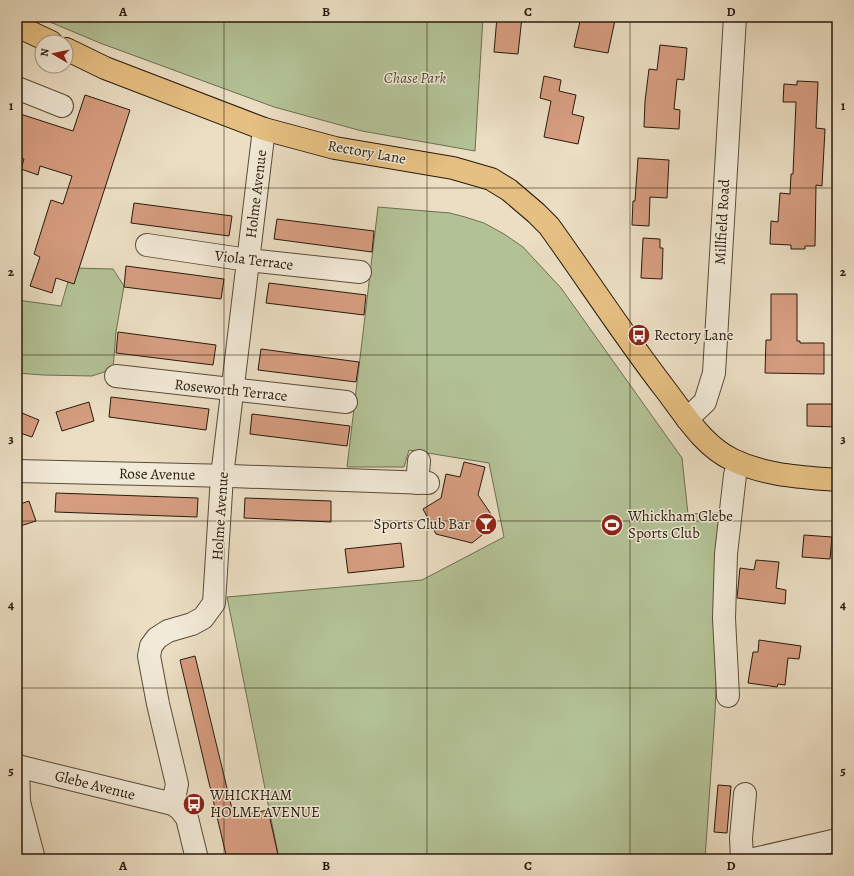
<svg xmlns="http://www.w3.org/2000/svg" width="854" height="876" viewBox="0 0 854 876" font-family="Alegreya,serif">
<rect width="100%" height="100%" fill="#ebdec3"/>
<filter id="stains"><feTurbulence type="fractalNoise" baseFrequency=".005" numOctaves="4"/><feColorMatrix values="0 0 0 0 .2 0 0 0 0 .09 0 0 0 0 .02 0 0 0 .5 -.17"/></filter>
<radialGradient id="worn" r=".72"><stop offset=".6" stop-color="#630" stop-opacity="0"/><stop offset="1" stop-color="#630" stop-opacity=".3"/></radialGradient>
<g fill="#b3c296" stroke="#6e6e51">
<polygon points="38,17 483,17 475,151 362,131 274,107 100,43"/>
<polygon points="378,207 450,213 465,217 484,223 504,234 523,247 561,288 682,458 688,514 723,513 715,713 705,859 279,859 227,597 422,580 504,537 489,463 409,450 404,467 347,467"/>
<polygon points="72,268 113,269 124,286 116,332 113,369 92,376 43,375 17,373 17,300 61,306"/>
</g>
<g fill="#d69d80" stroke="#281a0c">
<polygon points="497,17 522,17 518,54 494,52"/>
<polygon points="581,17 601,17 615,20 608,53 574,47"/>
<polygon points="660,45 687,48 684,80 677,79 674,109 680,110 679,129 644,127 645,101 649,69 657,70"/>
<polygon points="544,76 561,80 559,91 576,95 572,114 584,117 578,144 544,137 551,101 540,98"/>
<polygon points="797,81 818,82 816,128 825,129 822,186 816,185 815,246 805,246 805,249 791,249 791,245 770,244 771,221 778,222 780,193 790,194 791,174 793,174 796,102 783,102 784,84 797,85"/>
<polygon points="85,95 130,110 74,284 56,278 52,293 30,286 40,257 34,254 51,200 63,204 72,176 40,166 38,175 21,169 24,159 17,157 17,113 73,131"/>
<polygon points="638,158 669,160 667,198 650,197 649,226 632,225 633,201 635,201"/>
<polygon points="134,203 232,216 229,236 131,223"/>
<polygon points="277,219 374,231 372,252 274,239"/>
<polygon points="643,238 660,239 660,248 663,248 662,279 641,278"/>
<polygon points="126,266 224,279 221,299 124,287"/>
<polygon points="269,283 366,295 364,315 266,303"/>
<polygon points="771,294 797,294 797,341 800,341 800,343 824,343 824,374 765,373 766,340 771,340"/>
<polygon points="118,332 216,345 213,365 116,353"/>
<polygon points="261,349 359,362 356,382 258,370"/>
<polygon points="111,397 209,409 206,430 109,417"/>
<polygon points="89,402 94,421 62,431 56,412"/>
<polygon points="807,404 837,404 837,427 807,426"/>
<polygon points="17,411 39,420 32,437 17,432"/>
<polygon points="252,414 350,426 347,446 250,434"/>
<polygon points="464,462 485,467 478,495 497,523 472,543 436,534 423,509 441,498 446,474 460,477"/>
<polygon points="56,493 198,498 197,517 55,512"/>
<polygon points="245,498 331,501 331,522 244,518"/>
<polygon points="29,501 36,521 17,527 17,505"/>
<polygon points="804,535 832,537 830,559 802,557"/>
<polygon points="401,543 404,567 348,573 345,549"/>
<polygon points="756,560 779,562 776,588 786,590 785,604 737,598 740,568 754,570"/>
<polygon points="759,640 801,646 799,659 788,658 785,685 778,684 777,687 748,683 753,652 758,652"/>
<polygon points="195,656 234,817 268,810 279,859 227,859 180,660"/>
<polygon points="718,785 731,786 727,833 714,832"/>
</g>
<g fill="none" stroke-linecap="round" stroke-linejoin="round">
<g stroke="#594b3a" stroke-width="24">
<g id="minor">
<polyline points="17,88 62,106"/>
<polyline points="147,245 248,260 360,272"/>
<polyline points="116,376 346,402"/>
<polyline points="687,419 705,402 714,373 735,17"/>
<polyline points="17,471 231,476 428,483"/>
<polyline points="417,483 419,461"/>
<polyline points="728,696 724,618 726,554 735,475 739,463"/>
<polyline points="17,766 173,804 180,809 187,818 197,859"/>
<polyline points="18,766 19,802 34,859"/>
<polyline points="173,804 177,784 158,704 149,656 151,646 157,638 168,631 192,624 203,618 214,603 222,476 264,129"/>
<polyline points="742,859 741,838 745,794"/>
<polyline points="754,859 837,840"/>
</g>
</g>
<g stroke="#281a0c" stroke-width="24">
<g id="major">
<polyline points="17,26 51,42"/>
<path d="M66 49 105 68 264 129 335 148 453 168 491 179 509 190 536 213 549 226C588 280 624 336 665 389 685 415 703 446 733 460 766 476 802 477 837 480"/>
</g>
</g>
<use href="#minor" stroke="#f2ead8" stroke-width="22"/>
<use href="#major" stroke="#e6bf82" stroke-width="22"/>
</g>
<path fill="none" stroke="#281a0c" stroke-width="1" stroke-opacity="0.55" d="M224 17V859M427 17V859M630 17V859M17 188H837M17 355H837M17 521H837M17 688H837"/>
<defs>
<g id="bus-disc" transform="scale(1.15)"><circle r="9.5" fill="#8f2418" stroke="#f2ead8"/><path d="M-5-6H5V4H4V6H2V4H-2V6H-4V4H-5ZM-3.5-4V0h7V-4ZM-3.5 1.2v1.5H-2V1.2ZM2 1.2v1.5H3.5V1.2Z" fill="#fff"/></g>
<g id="bar-disc" transform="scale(1.15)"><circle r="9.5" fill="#8f2418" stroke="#f2ead8"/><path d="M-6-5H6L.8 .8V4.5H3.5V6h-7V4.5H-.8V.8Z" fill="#fff"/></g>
<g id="stadium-disc" transform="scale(1.15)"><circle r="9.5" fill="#8f2418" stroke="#f2ead8"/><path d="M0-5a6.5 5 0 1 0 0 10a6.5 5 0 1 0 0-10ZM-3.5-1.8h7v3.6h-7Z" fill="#fff"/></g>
</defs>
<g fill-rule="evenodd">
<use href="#bus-disc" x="639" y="335"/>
<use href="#bar-disc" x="486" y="524"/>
<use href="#stadium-disc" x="612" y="525"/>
<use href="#bus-disc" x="194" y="804"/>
</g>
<g text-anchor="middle" stroke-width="3" stroke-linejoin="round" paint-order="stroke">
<g font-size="15" font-style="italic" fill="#524c35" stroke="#f2ead8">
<text x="415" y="83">Chase Park</text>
</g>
<g font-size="15" fill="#281a0c" stroke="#f2ead8">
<text transform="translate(367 152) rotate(10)" y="5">Rectory Lane</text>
<text transform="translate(256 194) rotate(-83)" y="5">Holme Avenue</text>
<text transform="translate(722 222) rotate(-87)" y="5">Millfield Road</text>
<text transform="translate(254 260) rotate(7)" y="5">Viola Terrace</text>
<text transform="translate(231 390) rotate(6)" y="5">Roseworth Terrace</text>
<text transform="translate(157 474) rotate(1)" y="5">Rose Avenue</text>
<text transform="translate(220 516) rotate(-86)" y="5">Holme Avenue</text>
<text transform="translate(95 785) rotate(14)" y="5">Glebe Avenue</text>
</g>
<g font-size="15" fill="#281a0c" stroke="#f2ead8" text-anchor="start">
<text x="654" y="340">Rectory Lane</text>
<text x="628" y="521">Whickham Glebe<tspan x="628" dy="17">Sports Club</tspan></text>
<text x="470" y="529" text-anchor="end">Sports Club Bar</text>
<text x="210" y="800">WHICKHAM<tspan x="210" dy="17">HOLME AVENUE</tspan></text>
</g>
</g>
<rect width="854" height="876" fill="none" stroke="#ebdec3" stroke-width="44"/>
<g transform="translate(54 54) rotate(279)"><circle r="19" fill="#f2ead8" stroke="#a19786"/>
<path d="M0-3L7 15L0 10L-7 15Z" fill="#8f2418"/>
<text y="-6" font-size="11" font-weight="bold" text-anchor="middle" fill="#281a0c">N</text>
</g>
<rect x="22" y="22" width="810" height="832" fill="none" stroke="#281a0c" stroke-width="1.5"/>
<g font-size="13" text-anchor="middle" font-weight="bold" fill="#281a0c">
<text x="123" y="16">A</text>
<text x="326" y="16">B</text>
<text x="528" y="16">C</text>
<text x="731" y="16">D</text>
<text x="11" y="110">1</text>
<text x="843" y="110">1</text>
<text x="11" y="276">2</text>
<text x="843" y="276">2</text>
<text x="11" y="443">3</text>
<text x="843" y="443">3</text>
<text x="11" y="609">4</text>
<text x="843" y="609">4</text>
<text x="11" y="775">5</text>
<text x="843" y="775">5</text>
<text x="123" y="870">A</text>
<text x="326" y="870">B</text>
<text x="528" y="870">C</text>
<text x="731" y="870">D</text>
</g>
<rect width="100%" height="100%" filter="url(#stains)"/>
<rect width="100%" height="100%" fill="url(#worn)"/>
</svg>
